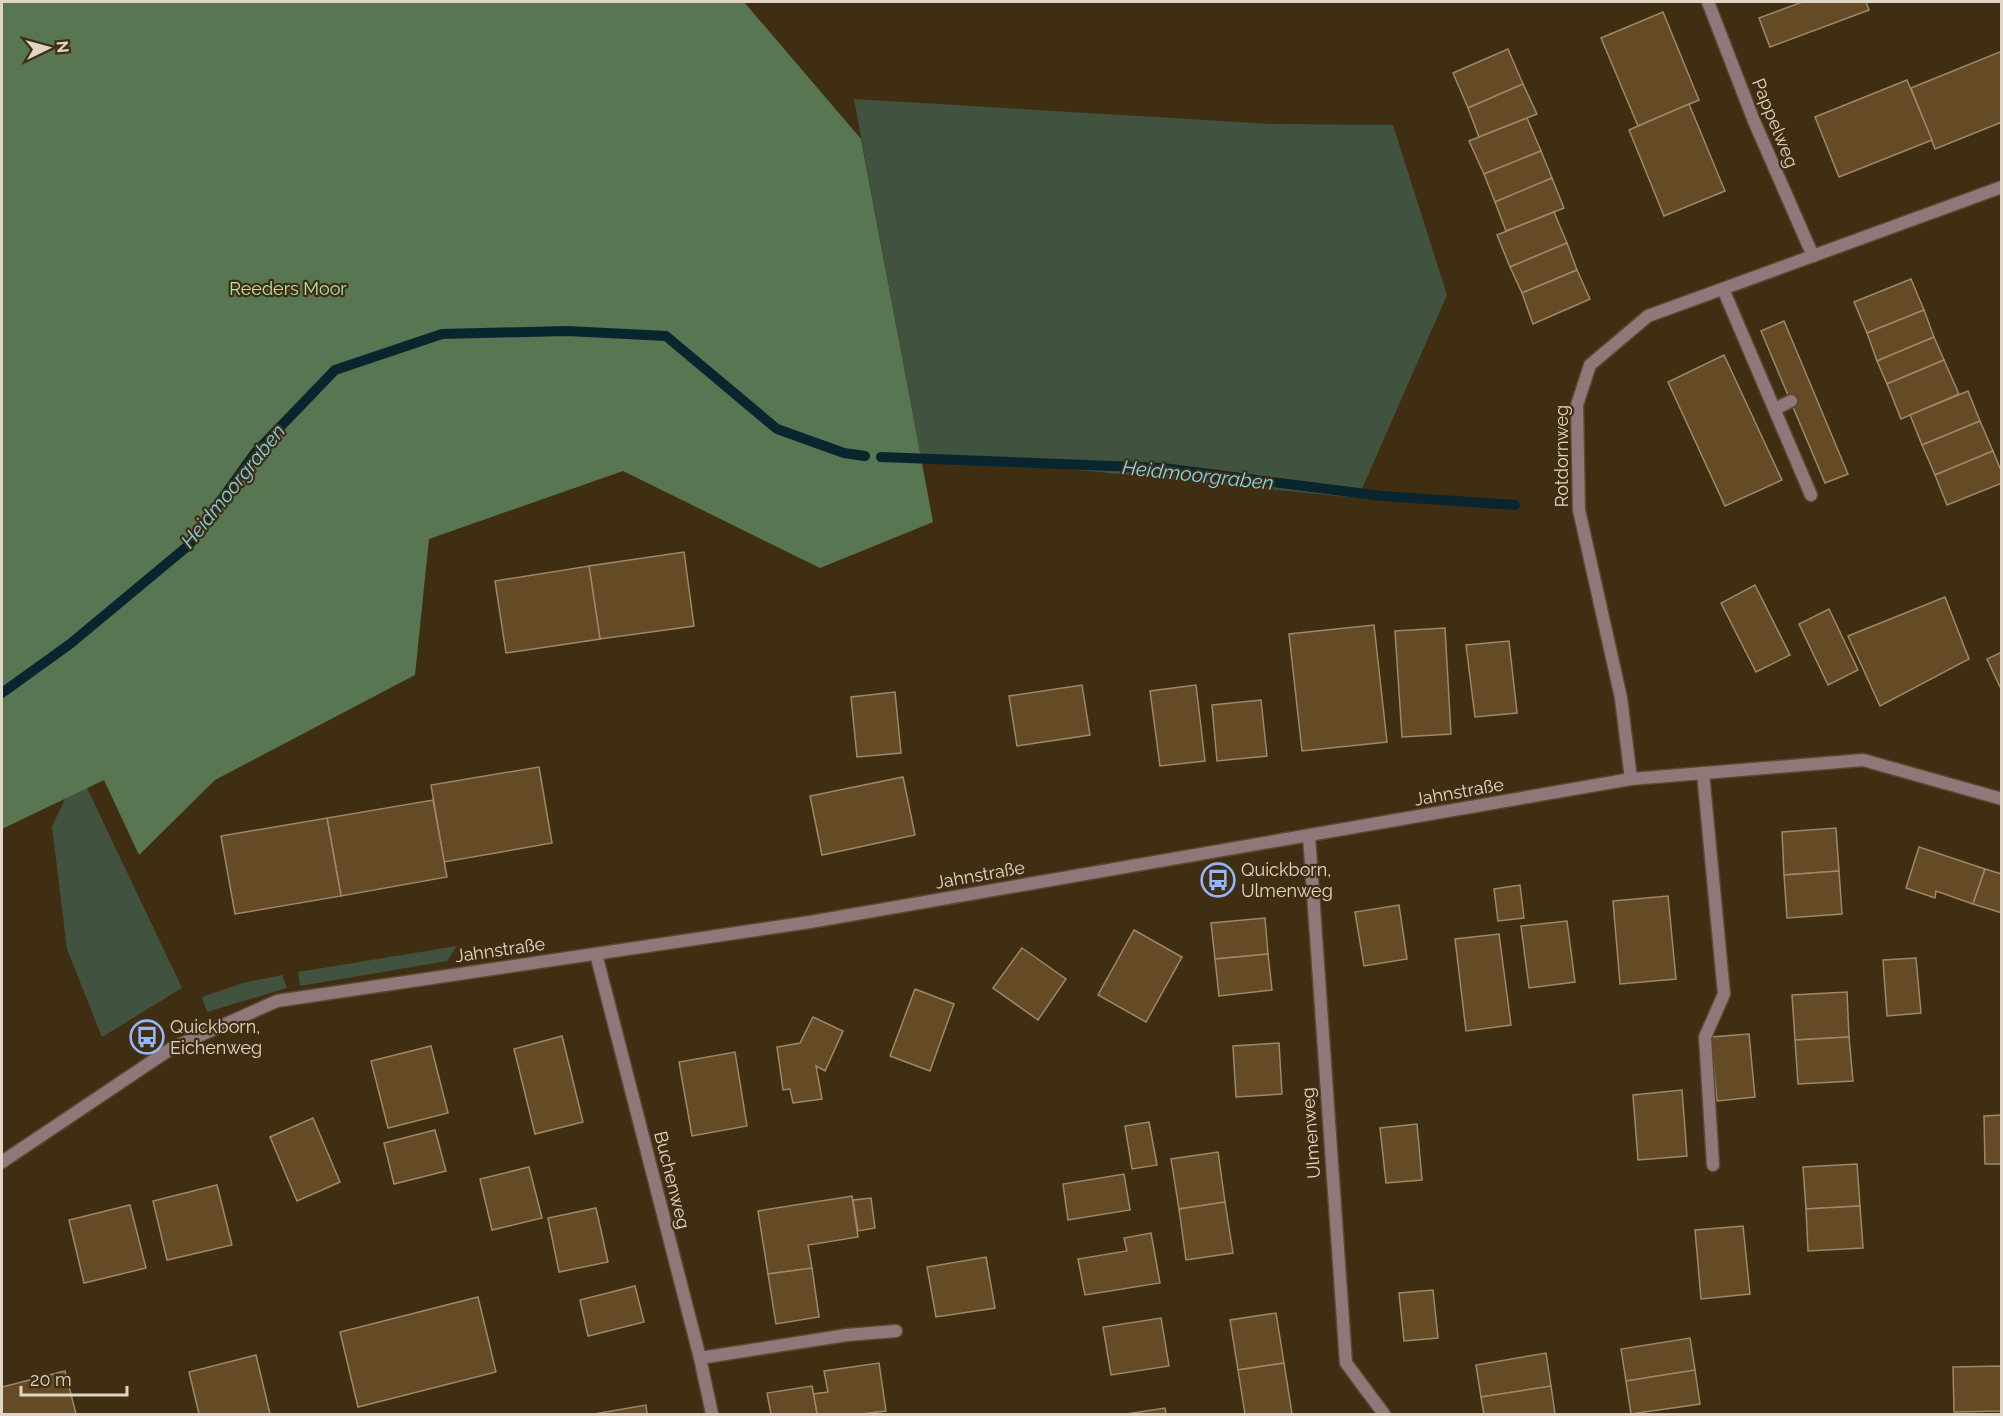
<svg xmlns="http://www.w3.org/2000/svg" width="2003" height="1416" viewBox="0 0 2003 1416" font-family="Raleway,sans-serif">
<rect width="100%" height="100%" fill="#402e13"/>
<g fill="#41523e">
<polygon points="854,99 1273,124 1393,125 1447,295 1358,498 920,454"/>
<polygon points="87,788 182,988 102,1037 67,949 52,827 68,792"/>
<polygon points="457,946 447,961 300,986 298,972"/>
<polygon points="282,975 287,988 207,1012 202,997 243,983"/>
</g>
<polygon fill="#597653" points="2,2 744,2 861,139 933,522 820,568 623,471 429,539 415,675 215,780 139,855 104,780 2,829"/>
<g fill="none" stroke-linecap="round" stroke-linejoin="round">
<g stroke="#09262f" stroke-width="10">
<polyline points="881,457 1163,468 1382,496 1515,505"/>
<polyline points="2,693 70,644 189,545 255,453 335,370 442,334 567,331 666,336 777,429 844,453 865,456"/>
</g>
</g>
<g fill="#644b25" stroke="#9d886a" stroke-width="1.5">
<polygon points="1802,2 1866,2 1869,10 1770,47 1759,18"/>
<polygon points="1663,12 1699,100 1638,126 1601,38"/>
<polygon points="1508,49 1523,84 1468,108 1453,73"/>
<polygon points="2002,51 2002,122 1935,149 1911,88"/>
<polygon points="1907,80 1932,140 1839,177 1815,117"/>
<polygon points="1523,84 1537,114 1479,137 1468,108"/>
<polygon points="1689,104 1725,191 1664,216 1629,130"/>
<polygon points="1527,118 1541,151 1484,174 1469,141"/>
<polygon points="1541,151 1552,178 1495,202 1484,174"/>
<polygon points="1552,178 1564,208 1506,231 1495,202"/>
<polygon points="1554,212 1567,243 1510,267 1497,235"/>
<polygon points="1567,243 1577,270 1522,293 1510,267"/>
<polygon points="1577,270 1590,299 1533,324 1522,293"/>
<polygon points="1911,279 1924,310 1867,333 1854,302"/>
<polygon points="1924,310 1934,337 1877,361 1867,333"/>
<polygon points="1784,321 1848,474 1825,483 1761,331"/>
<polygon points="1934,337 1944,360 1887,384 1877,361"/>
<polygon points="1724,355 1782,480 1725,506 1668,382"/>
<polygon points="1944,360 1959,394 1901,419 1887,384"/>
<polygon points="1968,391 1980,421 1922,445 1910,415"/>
<polygon points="1980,421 1993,451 1935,475 1922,445"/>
<polygon points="1993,451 2002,473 2002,483 1947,505 1935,475"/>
<polygon points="684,552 694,626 600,639 589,566"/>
<polygon points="589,566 600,639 506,653 495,581"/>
<polygon points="1755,585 1790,655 1756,672 1721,603"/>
<polygon points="1945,597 1969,659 1880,706 1848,636"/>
<polygon points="1829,609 1858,670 1828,685 1799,624"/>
<polygon points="1374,625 1387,742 1302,751 1289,634"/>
<polygon points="1445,628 1451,734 1402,737 1395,631"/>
<polygon points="1509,641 1517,713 1475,717 1466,645"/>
<polygon points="2002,652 2002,691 1987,659"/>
<polygon points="1082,685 1090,735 1017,746 1009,696"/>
<polygon points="1196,685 1205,761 1160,766 1150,691"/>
<polygon points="895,692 901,753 857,757 851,697"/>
<polygon points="1261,700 1267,756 1217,761 1212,705"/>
<polygon points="539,767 552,843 444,862 431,785"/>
<polygon points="903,777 915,835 822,855 810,796"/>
<polygon points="433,800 447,877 341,896 327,818"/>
<polygon points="327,818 341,896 235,914 221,836"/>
<polygon points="1836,828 1839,871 1784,875 1782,832"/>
<polygon points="1919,847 1985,869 1973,904 1936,891 1935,898 1906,888"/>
<polygon points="1985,869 2002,874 2002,913 1973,904"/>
<polygon points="1839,871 1842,914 1787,918 1784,875"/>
<polygon points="1520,885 1524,918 1498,921 1494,889"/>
<polygon points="1668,896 1676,979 1620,984 1613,901"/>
<polygon points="1399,905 1407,959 1364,966 1355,912"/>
<polygon points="1265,918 1268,954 1215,959 1211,923"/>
<polygon points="1567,921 1575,982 1529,988 1521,926"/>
<polygon points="1134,930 1182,957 1146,1022 1098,995"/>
<polygon points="1499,934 1511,1025 1466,1031 1455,939"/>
<polygon points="1022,948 1066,979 1038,1020 993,988"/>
<polygon points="1268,954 1272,990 1219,996 1215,959"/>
<polygon points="1916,958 1921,1013 1887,1016 1883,960"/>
<polygon points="915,989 954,1004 930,1071 890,1056"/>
<polygon points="1847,992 1849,1037 1795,1040 1792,995"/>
<polygon points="813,1017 843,1031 825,1071 816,1066 822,1099 793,1103 790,1089 783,1090 777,1047 800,1043"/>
<polygon points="1749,1034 1755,1097 1717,1101 1711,1037"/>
<polygon points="562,1036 583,1122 535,1134 514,1049"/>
<polygon points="1849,1037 1853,1081 1798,1084 1795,1040"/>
<polygon points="1279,1043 1282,1094 1236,1097 1233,1046"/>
<polygon points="431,1046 448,1113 388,1128 371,1061"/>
<polygon points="735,1052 747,1126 692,1136 679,1062"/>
<polygon points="1682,1090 1687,1156 1638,1160 1633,1095"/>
<polygon points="2002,1115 2002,1164 1985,1164 1984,1116"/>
<polygon points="313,1118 340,1182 297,1201 270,1137"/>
<polygon points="1149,1122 1157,1165 1132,1169 1125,1126"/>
<polygon points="1417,1124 1422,1180 1386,1183 1380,1128"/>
<polygon points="435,1130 446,1171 394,1184 384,1143"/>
<polygon points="1218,1152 1225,1202 1179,1209 1171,1159"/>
<polygon points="1857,1164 1860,1206 1806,1209 1803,1167"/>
<polygon points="529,1167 542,1218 492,1230 480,1179"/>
<polygon points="1124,1174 1130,1210 1068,1220 1063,1184"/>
<polygon points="217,1185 232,1245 167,1260 153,1201"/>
<polygon points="852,1196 858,1237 808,1245 812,1268 768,1274 758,1211"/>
<polygon points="871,1198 875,1228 858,1231 853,1200"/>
<polygon points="1225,1202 1233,1253 1186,1260 1179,1209"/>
<polygon points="130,1205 146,1268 84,1283 69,1220"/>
<polygon points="1860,1206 1863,1248 1808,1251 1806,1209"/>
<polygon points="596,1208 608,1262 559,1272 548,1218"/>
<polygon points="1743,1226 1750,1294 1701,1299 1695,1230"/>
<polygon points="1151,1233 1160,1283 1085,1295 1078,1259 1127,1251 1124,1238"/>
<polygon points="986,1257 995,1308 936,1317 927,1267"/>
<polygon points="812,1268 819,1317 776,1324 768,1274"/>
<polygon points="635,1286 644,1322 588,1336 580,1300"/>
<polygon points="1433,1290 1438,1338 1404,1341 1399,1293"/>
<polygon points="478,1297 496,1372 358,1407 340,1332"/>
<polygon points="1276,1313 1284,1363 1238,1370 1230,1320"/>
<polygon points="1161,1318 1169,1366 1111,1375 1103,1327"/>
<polygon points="1690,1338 1695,1370 1626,1381 1621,1349"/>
<polygon points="1546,1353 1551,1386 1481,1397 1476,1365"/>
<polygon points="256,1355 270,1414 199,1414 189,1372"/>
<polygon points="879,1363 886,1411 861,1414 817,1414 813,1394 828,1392 824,1371"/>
<polygon points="1284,1363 1292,1414 1245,1414 1238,1370"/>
<polygon points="2002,1366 2002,1411 1954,1412 1953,1367"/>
<polygon points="1695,1370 1700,1404 1631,1414 1626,1381"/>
<polygon points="65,1371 76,1414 2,1414 2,1387"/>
<polygon points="812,1386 817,1414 771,1414 767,1393"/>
<polygon points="1551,1386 1555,1414 1484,1414 1481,1397"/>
<polygon points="646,1405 647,1414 594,1414"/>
<polygon points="1165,1408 1166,1414 1126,1414"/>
</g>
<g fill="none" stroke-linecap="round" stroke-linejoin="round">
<g stroke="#5a4930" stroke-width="15">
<g id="lane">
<polyline points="1723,289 1811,495"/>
<polyline points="1775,409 1791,401"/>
<polyline points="1703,773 1724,994 1705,1037 1713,1165"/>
<polyline points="700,1358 847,1335 896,1331"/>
</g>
</g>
<g stroke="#5a4930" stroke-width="15">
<g id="street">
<polyline points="1708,2 1754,121 1813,256"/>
<polyline points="1631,779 1621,698 1579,510 1577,405 1590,365 1648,316 2002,187"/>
<polyline points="1309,836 1346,1363 1384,1414"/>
<polyline points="596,954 700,1358 712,1414"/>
<polyline points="2,1162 172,1048 277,1001 810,922 1631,779 1863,760 2002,799"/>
</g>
</g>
<use href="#lane" stroke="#8f787a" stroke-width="12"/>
<use href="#street" stroke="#8f787a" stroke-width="12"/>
</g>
<defs>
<g id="bus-ring" transform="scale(1.725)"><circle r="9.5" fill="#402e13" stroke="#95b6fd" stroke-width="1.5"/><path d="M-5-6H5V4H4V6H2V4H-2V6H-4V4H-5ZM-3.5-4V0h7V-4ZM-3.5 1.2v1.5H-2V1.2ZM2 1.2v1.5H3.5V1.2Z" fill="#95b6fd"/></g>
</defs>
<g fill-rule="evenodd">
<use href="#bus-ring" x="1218" y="880"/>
<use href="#bus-ring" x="147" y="1037"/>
</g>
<g text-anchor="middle" stroke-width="4.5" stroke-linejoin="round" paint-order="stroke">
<g font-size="18" fill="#e1d6c6" stroke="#402e13">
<text transform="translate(1775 123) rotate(68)" y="6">Pappelweg</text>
<text transform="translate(1562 456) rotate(-90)" y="6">Rotdornweg</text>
<text transform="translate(1459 792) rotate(-10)" y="6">Jahnstraße</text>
<text transform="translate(980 875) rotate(-10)" y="6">Jahnstraße</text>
<text transform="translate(500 950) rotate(-8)" y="6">Jahnstraße</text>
<text transform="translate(1311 1133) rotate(-94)" y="6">Ulmenweg</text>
<text transform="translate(672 1180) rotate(76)" y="6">Buchenweg</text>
</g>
<g font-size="18" fill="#b2e3a9" stroke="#402e13">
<text x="288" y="295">Reeders Moor</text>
</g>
<g font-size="18" fill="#e1d6c6" stroke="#402e13" text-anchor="start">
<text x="1241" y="876">Quickborn,<tspan x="1241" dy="21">Ulmenweg</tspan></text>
<text x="170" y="1033">Quickborn,<tspan x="170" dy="21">Eichenweg</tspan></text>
</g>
<g font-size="20" font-style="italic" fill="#7fd7f4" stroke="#402e13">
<text transform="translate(1198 475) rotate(6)" y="7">Heidmoorgraben</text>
<text transform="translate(233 486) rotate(-51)" y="7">Heidmoorgraben</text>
</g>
</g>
<rect width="2003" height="1416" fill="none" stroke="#e1d6c6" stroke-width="6"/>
<g transform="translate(48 48) rotate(85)" stroke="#402e13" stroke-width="4.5" paint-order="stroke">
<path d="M0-4.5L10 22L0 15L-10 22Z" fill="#e1d6c6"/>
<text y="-9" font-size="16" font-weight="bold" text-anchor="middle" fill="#e1d6c6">N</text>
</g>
<path d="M21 1386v9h106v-9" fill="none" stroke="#e1d6c6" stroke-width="3"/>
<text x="30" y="1386" font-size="18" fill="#e1d6c6" stroke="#402e13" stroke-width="4.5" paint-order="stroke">20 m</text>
</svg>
